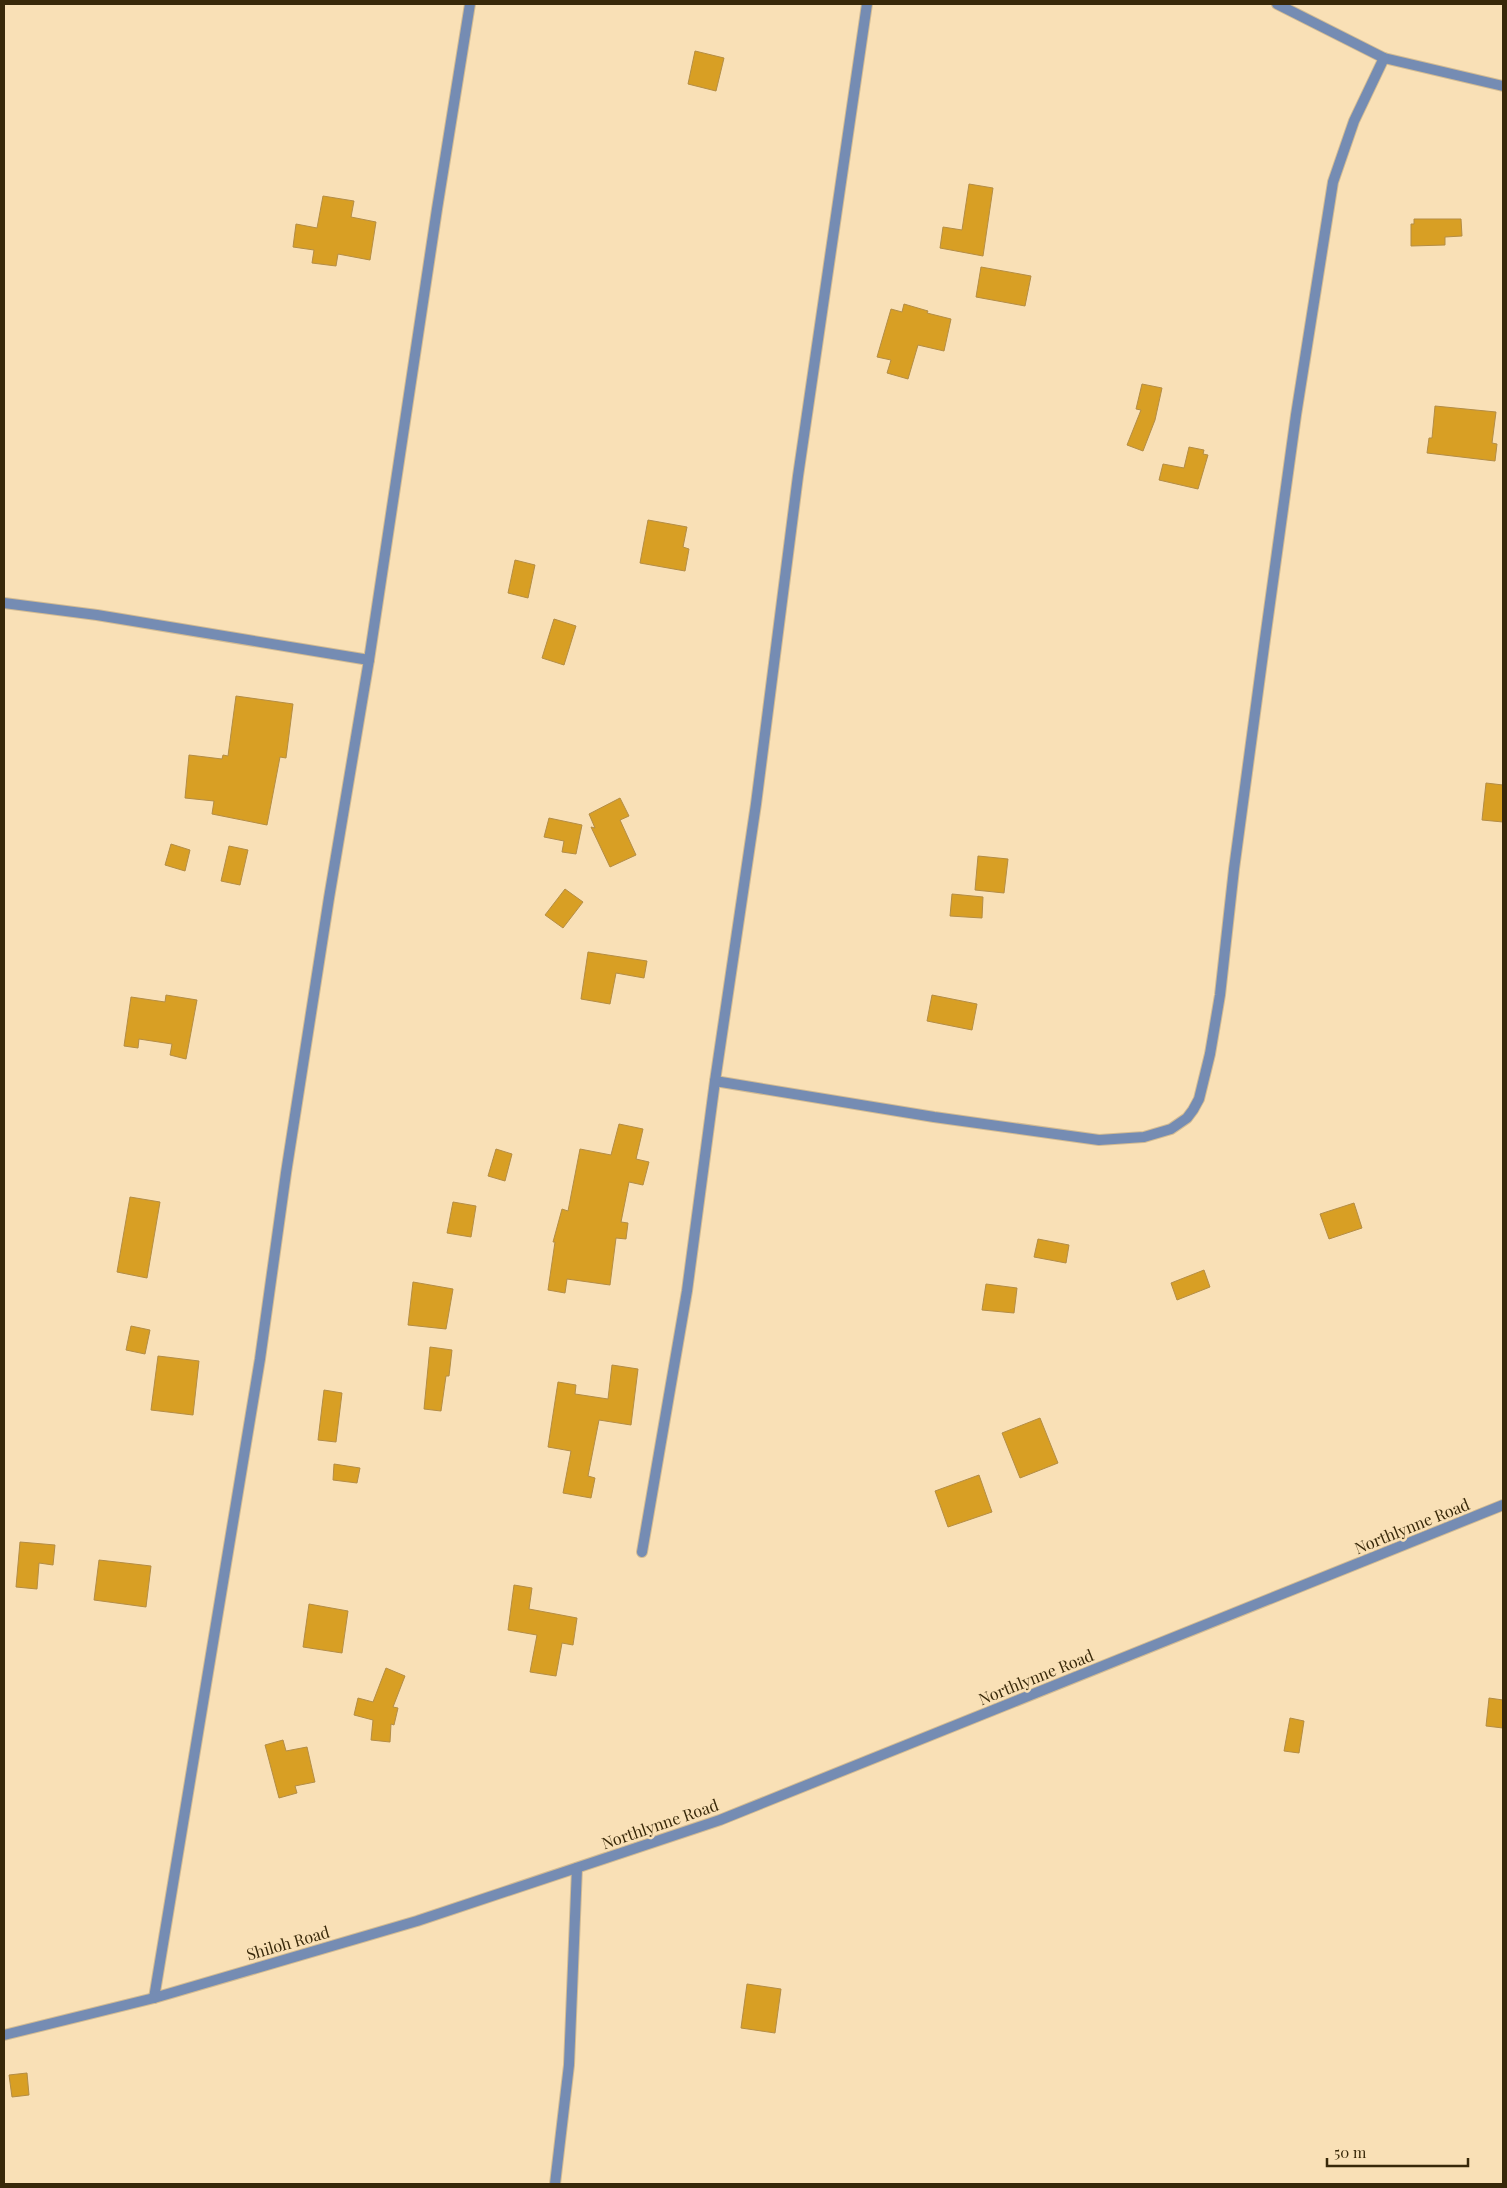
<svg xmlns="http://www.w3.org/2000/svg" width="1507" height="2188" viewBox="0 0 1507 2188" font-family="'Playfair Display',serif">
<rect width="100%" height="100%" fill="#f9e0b6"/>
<g fill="#d89f24" stroke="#b48d45">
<polygon points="695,51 724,58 716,91 688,84"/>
<polygon points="969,184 993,188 983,256 940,248 943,227 962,230"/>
<polygon points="323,196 354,201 351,217 376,222 370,260 338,254 336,266 312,263 314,250 293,247 296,224 317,228"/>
<polygon points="1414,219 1461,219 1462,236 1445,237 1445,245 1411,246 1411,224 1414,224"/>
<polygon points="981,267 1031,276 1025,306 976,297"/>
<polygon points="904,304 928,311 927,313 951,319 944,351 918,345 908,379 887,373 891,360 877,357 891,309 902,312"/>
<polygon points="1142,384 1162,388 1155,420 1143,451 1127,445 1141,410 1136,409"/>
<polygon points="1435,406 1496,412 1492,443 1497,444 1495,461 1427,453 1429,438 1432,438"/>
<polygon points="1189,447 1204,450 1203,454 1208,455 1198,489 1159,480 1163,464 1184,468"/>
<polygon points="648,520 687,527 683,547 689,549 685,571 640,563"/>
<polygon points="515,560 535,565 528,598 508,593"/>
<polygon points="554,619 576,626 564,665 542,658"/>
<polygon points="236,696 293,704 286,758 280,757 267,825 212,814 214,801 185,798 189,755 222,759 223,755 228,756"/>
<polygon points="1486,783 1503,785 1503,822 1482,820"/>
<polygon points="620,798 629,816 620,820 636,855 610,867 591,827 595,828 589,814"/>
<polygon points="549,818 582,825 576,854 562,852 564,841 544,837"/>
<polygon points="171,844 190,850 185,871 165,865"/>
<polygon points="229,846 248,850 240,885 221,881"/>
<polygon points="978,856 1008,859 1004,893 975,890"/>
<polygon points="565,889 583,902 563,928 545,915"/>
<polygon points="952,894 983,897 982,918 950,916"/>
<polygon points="588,952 647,961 644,978 616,973 610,1004 581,999"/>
<polygon points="166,995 197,1000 186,1059 170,1055 172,1044 139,1039 138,1048 124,1046 131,997 165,1002"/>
<polygon points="932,995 977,1004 972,1030 927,1021"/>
<polygon points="619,1124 643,1129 636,1159 649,1162 643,1185 629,1182 621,1222 628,1223 626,1239 616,1238 610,1285 567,1279 565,1293 548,1290 555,1242 553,1242 562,1209 568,1211 580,1149 611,1155"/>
<polygon points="496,1149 512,1154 505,1181 488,1176"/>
<polygon points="130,1197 160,1202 147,1278 117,1272"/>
<polygon points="453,1202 476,1206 471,1237 447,1233"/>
<polygon points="1354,1203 1362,1228 1329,1239 1320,1214"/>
<polygon points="1038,1239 1069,1245 1066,1263 1034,1257"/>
<polygon points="1204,1270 1210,1287 1177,1300 1171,1283"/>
<polygon points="413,1282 453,1289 446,1329 408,1325"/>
<polygon points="986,1284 1017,1288 1014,1313 982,1310"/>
<polygon points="131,1326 150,1330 145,1354 126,1350"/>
<polygon points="430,1347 452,1350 449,1376 446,1376 441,1411 424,1409"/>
<polygon points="158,1356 199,1361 193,1415 151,1410"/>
<polygon points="612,1365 638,1369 631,1425 599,1420 588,1476 595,1478 591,1498 563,1493 571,1451 548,1447 558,1382 576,1385 575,1394 608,1399"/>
<polygon points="324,1390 342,1393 336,1442 318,1440"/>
<polygon points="1040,1418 1058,1463 1020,1478 1002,1433"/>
<polygon points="334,1464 360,1468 357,1483 333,1480"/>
<polygon points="979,1475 992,1512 948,1527 935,1491"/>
<polygon points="20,1542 55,1545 53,1565 39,1563 37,1589 16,1587"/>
<polygon points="99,1560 151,1566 146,1607 94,1600"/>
<polygon points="514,1585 532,1588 529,1609 577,1618 573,1645 562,1643 556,1676 530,1672 537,1635 508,1630"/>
<polygon points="309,1604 348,1611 342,1653 303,1647"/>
<polygon points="386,1668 405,1676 393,1707 398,1708 394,1725 391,1724 390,1742 371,1740 373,1720 354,1715 358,1698 373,1702"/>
<polygon points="1489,1698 1503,1700 1503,1728 1486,1726"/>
<polygon points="1290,1718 1304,1721 1299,1753 1284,1751"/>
<polygon points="283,1740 286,1751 307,1747 315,1782 295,1786 297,1793 279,1798 265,1745"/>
<polygon points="747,1984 781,1989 775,2033 741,2028"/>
<polygon points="27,2073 29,2095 12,2097 9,2075"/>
</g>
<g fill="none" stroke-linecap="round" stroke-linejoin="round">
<g stroke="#d2bb93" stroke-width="12">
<g id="street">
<polyline points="1277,4 1384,58 1503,86"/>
<polyline points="4,603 97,615 369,660"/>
<polyline points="715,1081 934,1117 1099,1140 1144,1137 1171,1129 1187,1118 1193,1110 1199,1099 1210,1054 1220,995 1234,869 1265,639 1296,415 1333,182 1354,121 1384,58"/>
<polyline points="642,1552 687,1291 715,1081 756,804 798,476 867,4"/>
<polyline points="154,1998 260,1359 286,1173 329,898 369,660 437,209 470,4"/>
<polyline points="4,2035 154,1998 417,1921 720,1820 1503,1505"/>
<polyline points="555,2184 569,2065 577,1868"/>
</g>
</g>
<use href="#street" stroke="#758cb3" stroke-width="10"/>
</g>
<g text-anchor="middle" stroke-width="5" stroke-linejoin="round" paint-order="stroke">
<g font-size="16" fill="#382809" stroke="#f9e0b6">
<text transform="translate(1412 1526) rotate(-22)" y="6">Northlynne Road</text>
<text transform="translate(1036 1677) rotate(-22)" y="6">Northlynne Road</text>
<text transform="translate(660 1824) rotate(-19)" y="6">Northlynne Road</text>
<text transform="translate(288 1943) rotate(-16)" y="6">Shiloh Road</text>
</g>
</g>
<rect width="1507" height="2188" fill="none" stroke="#382809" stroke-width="10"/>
<path d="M1327 2158v8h141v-8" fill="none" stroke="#382809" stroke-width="2.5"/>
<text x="1334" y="2158" font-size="15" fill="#382809" stroke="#f9e0b6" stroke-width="4" paint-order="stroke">50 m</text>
</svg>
